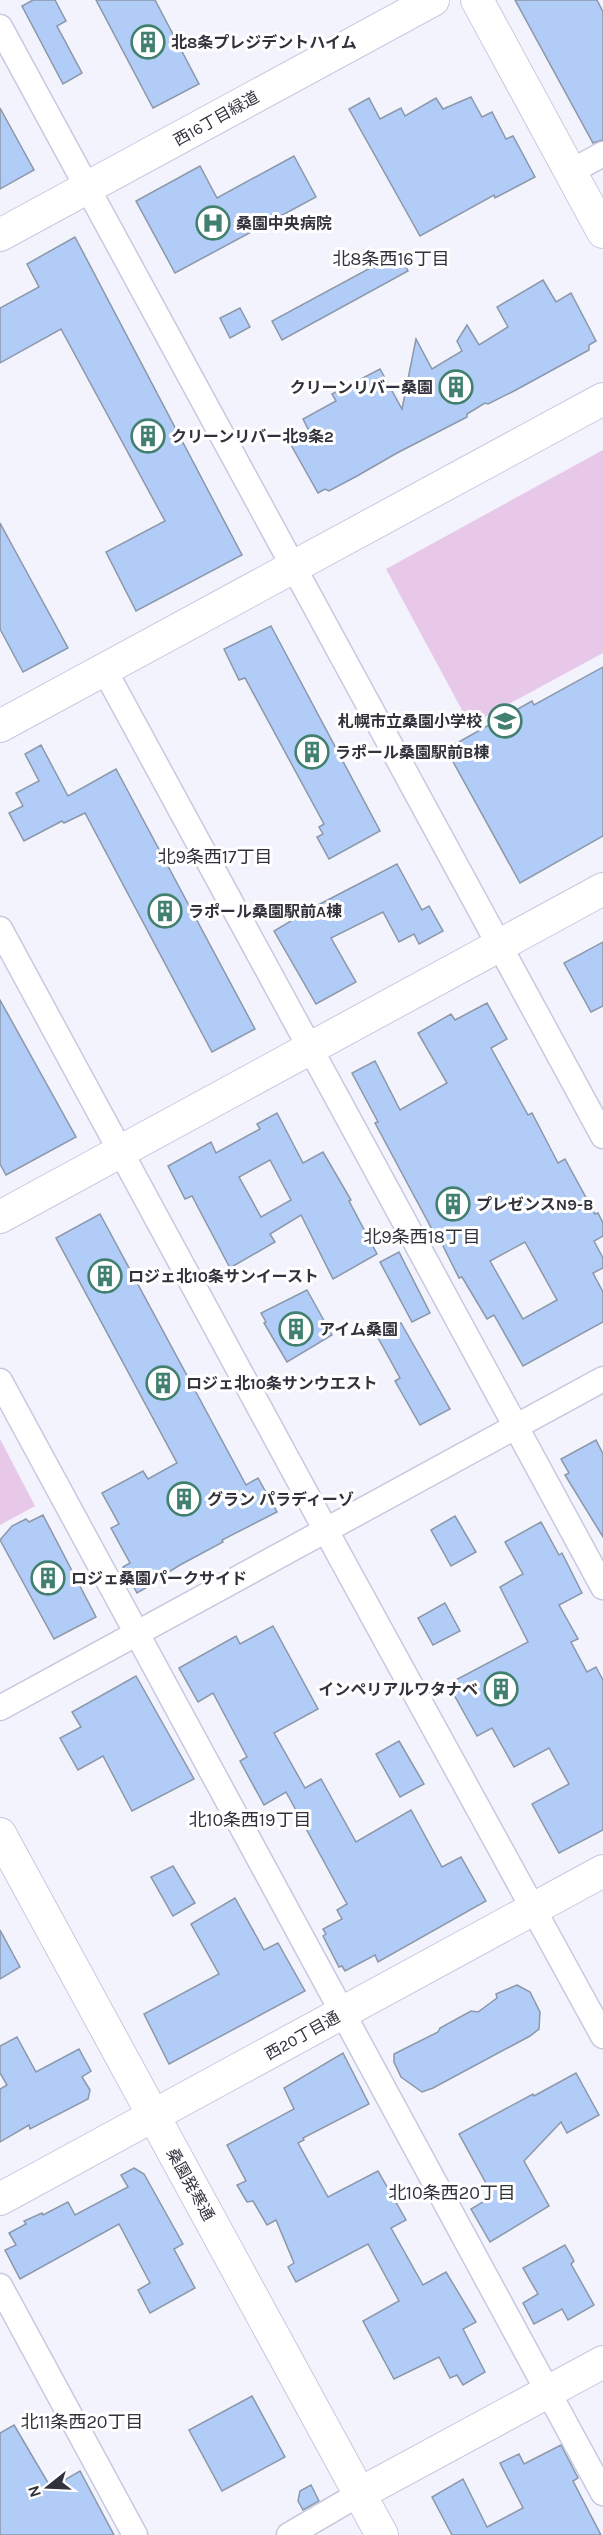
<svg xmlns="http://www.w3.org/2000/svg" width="603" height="2535" viewBox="0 0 603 2535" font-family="Karla,'Noto Sans JP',sans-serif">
<rect width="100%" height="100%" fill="#f2f3fc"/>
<g fill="#e8c8e9">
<polygon points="603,450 603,653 470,725 386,569"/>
<polygon points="0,1439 35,1506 0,1525"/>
</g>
<g fill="#b1ccf7" stroke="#8c97aa" stroke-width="1.5" fill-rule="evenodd">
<polygon points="33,0 55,0 66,21 57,26 82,73 63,84 22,6"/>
<polygon points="96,0 155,0 199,84 153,108"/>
<polygon points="515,0 597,0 603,12 603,140 593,143"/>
<polygon points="471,97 482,117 492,112 506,139 513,136 535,177 495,198 494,195 420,236 349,109 369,98 380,119 401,108 405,116 436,98 443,109"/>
<polygon points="0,108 34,170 0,189"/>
<polygon points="294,156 316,197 175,273 136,201 200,166 217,198"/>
<polygon points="75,237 242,555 136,611 106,552 165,521 61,329 0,363 0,308 39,287 27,264"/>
<polygon points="398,253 408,271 282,340 272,321"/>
<polygon points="543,280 556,302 571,293 596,341 589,345 589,350 514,391 488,404 485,403 467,414 467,417 397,453 357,476 329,491 325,489 318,493 291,445 303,438 303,434 309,431 303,419 336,401 332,394 380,369 402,409 416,339 432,369 462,351 457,341 467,325 479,345 508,327 497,307"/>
<polygon points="240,308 250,327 230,338 220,318"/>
<polygon points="0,523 68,648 23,672 0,629"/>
<polygon points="271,626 380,831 329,859 317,837 323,834 319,827 324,824 245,678 239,680 224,649"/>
<polygon points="603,667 603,836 520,883 446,749 532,701 534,705"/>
<polygon points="41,745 68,796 116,769 255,1029 212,1052 85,813 64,823 62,821 24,841 9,813 23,806 16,793 39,781 25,754"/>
<polygon points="397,864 422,910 429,906 443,931 419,944 414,934 399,942 383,912 331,938 356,982 316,1004 274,931 318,905"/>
<polygon points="603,942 603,1006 591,1012 564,963"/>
<polygon points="0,1000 76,1137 6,1175 0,1164"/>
<path d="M487 1003 507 1039 491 1048 528 1115 532 1113 558 1163 565 1159 595 1214 598 1213 603 1223V1236L594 1241 603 1258V1268L593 1273 603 1292V1322L523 1366 494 1315 487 1319 462 1277 459 1278 436 1232 434 1233 375 1123 378 1122 352 1073 375 1061 400 1110 447 1083 418 1033 451 1014 455 1020ZM525 1242 557 1300 523 1319 490 1261Z"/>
<path d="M277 1113 303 1163 323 1152 351 1200 349 1201 377 1254 333 1279 301 1215 270 1234 275 1242 230 1268 192 1196 185 1199 168 1166 211 1142 216 1153 260 1129 257 1124ZM270 1160 291 1200 261 1217 239 1177Z"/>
<polygon points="100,1214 246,1485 258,1478 277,1512 222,1540 223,1542 180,1565 164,1575 165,1577 137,1593 123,1567 130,1563 111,1528 119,1524 102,1493 143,1471 148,1479 177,1463 56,1238"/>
<polygon points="399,1252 430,1313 412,1322 380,1262"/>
<polygon points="307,1290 332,1335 287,1362 264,1323 266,1322 261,1313"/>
<polygon points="401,1323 450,1409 420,1425 395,1381 400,1378 377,1336"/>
<polygon points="596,1440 603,1454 603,1537 565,1475 569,1473 561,1459"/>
<polygon points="43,1515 96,1617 54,1639 0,1540 12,1526 26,1519 29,1522"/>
<polygon points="455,1516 476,1552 451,1566 431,1530"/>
<polygon points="541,1522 559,1555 562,1553 582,1593 559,1605 578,1639 571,1642 587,1672 596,1667 603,1680 603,1830 559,1853 532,1804 569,1784 549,1748 514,1767 492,1728 477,1736 448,1684 528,1642 500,1587 523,1574 505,1542"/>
<polygon points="445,1603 460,1631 433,1645 418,1618"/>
<polygon points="273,1626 318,1709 274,1733 305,1788 321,1779 356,1842 411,1810 442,1867 461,1857 486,1901 378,1962 375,1955 345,1971 342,1966 339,1967 323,1936 326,1934 323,1929 342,1919 337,1910 347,1904 286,1792 264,1805 240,1761 247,1757 213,1693 198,1702 179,1668 236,1636 240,1644"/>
<polygon points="136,1676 194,1779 132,1811 103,1756 78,1770 60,1738 81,1727 72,1712"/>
<polygon points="399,1741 424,1784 400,1797 376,1754"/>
<polygon points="173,1866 195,1903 173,1916 151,1877"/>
<polygon points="235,1898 264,1950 278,1943 305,1991 169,2064 144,2014 219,1974 191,1924"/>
<polygon points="0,1930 20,1967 0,1979"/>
<polygon points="517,1985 530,1992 540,2012 539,2029 530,2036 433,2088 422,2092 401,2077 394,2062 394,2054 438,2032 440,2028 471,2011 478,2012 497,1998 496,1994"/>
<polygon points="17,2037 36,2072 79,2049 91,2071 82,2077 90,2090 88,2099 30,2129 29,2125 0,2142 0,2089 7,2085 0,2073 0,2046"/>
<polygon points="343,2053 369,2104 303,2138 304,2140 298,2143 328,2197 378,2171 406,2220 391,2228 423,2285 446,2272 476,2322 463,2329 485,2372 463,2385 457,2375 450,2378 439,2357 394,2379 363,2321 399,2301 368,2244 296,2282 288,2267 294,2263 276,2220 267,2225 253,2201 247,2202 237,2185 246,2181 227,2145 294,2109 284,2088"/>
<polygon points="576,2073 599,2115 567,2133 561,2122 524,2161 549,2206 490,2242 471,2209 493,2196 459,2134 533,2094 534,2096"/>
<polygon points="134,2168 144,2174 183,2244 174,2249 195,2288 150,2313 138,2290 150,2283 119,2224 20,2279 5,2250 16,2245 9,2233 26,2224 24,2221 42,2213 43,2215 68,2202 75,2215 128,2187 121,2175"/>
<polygon points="565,2245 574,2261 571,2264 594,2305 568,2320 562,2309 534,2324 523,2303 538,2294 523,2268"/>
<polygon points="252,2396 285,2457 222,2491 189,2430"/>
<polygon points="14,2425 51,2488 80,2471 114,2535 0,2535 0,2433"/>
<polygon points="561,2445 578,2478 573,2481 601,2535 452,2535 432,2497 463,2479 487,2527 523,2508 500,2463 519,2454 524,2464"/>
<polygon points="311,2485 319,2501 303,2510 298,2501 300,2491"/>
</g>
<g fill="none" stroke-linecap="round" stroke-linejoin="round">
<g stroke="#c7c9e0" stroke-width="27">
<g id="minor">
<polyline points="0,27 603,1136"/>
<polyline points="570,172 603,154"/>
<polyline points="104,669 603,1587"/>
<polyline points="0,929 342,1560 603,2036"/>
<polyline points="0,1381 603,2493"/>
<polyline points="0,1708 603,1379"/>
<polyline points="0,2286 135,2535"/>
<polyline points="289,2535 359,2494"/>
</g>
</g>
<g stroke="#c7c9e0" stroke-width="34">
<g id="tertiary">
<polyline points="477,0 603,232"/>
<polyline points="0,235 433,0"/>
<polyline points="0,726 603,399"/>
<polyline points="0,1217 603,889"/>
<polyline points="0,1834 382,2535"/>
<polyline points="0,2199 603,1871"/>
<polyline points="359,2494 603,2362"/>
</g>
</g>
<use href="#minor" stroke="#fff" stroke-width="24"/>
<use href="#tertiary" stroke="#fff" stroke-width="32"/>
</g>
<defs>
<g id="building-ring" transform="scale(1.725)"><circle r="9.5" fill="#fff" stroke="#41806e" stroke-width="1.5"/><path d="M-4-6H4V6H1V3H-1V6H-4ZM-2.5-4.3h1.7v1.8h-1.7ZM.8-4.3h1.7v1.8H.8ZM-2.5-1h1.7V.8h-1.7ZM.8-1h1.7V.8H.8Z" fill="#41806e"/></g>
<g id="hospital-ring" transform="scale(1.725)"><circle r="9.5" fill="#fff" stroke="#41806e" stroke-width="1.5"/><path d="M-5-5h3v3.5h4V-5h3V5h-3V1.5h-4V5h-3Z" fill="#41806e"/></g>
<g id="school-ring" transform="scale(1.725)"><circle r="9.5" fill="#fff" stroke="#41806e" stroke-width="1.5"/><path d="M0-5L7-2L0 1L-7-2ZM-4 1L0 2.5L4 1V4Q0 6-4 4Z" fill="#41806e"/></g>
</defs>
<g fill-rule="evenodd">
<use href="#building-ring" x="148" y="42"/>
<use href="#hospital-ring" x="213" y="223"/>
<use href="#building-ring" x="456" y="387"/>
<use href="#building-ring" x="148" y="436"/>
<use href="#school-ring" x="505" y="721"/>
<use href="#building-ring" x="312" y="752"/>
<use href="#building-ring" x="165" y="911"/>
<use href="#building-ring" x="453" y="1204"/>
<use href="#building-ring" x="105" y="1276"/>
<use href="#building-ring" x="296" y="1329"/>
<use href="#building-ring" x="163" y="1383"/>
<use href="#building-ring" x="184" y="1499"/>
<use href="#building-ring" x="48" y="1578"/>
<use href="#building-ring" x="501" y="1689"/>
</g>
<g text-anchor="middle" stroke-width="6" stroke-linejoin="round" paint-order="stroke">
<g font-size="16" font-weight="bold" fill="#31323b" stroke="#fff" text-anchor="start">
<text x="171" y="48">北8条プレジデントハイム</text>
<text x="236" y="229">桑園中央病院</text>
<text x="433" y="393" text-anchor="end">クリーンリバー桑園</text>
<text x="171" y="442">クリーンリバー北9条2</text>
<text x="482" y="727" text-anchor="end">札幌市立桑園小学校</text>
<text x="335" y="758">ラポール桑園駅前B棟</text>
<text x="188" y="917">ラポール桑園駅前A棟</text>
<text x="476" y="1210">プレゼンスN9-B</text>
<text x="128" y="1282">ロジェ北10条サンイースト</text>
<text x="319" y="1335">アイム桑園</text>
<text x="186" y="1389">ロジェ北10条サンウエスト</text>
<text x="207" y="1505">グラン パラディーゾ</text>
<text x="71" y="1584">ロジェ桑園パークサイド</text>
<text x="478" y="1695" text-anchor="end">インペリアルワタナベ</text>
</g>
<g font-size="16" fill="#31323b" stroke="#fff">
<text transform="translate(216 118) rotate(-29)" y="6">西16丁目緑道</text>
<text transform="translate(302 2035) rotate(-29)" y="6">西20丁目通</text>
<text transform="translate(191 2184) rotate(61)" y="6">桑園発寒通</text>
</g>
<g font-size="18" fill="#31323b" stroke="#fff">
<text x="391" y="265">北8条西16丁目</text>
<text x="215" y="863">北9条西17丁目</text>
<text x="422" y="1243">北9条西18丁目</text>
<text x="250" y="1826">北10条西19丁目</text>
<text x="452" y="2199">北10条西20丁目</text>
<text x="82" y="2428">北11条西20丁目</text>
</g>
</g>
<g transform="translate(48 2487) rotate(252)" stroke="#ffffff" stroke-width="4.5" paint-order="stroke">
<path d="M0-4.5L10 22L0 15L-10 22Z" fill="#31323b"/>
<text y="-9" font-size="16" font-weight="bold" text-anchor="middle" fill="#31323b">N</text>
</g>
</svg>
